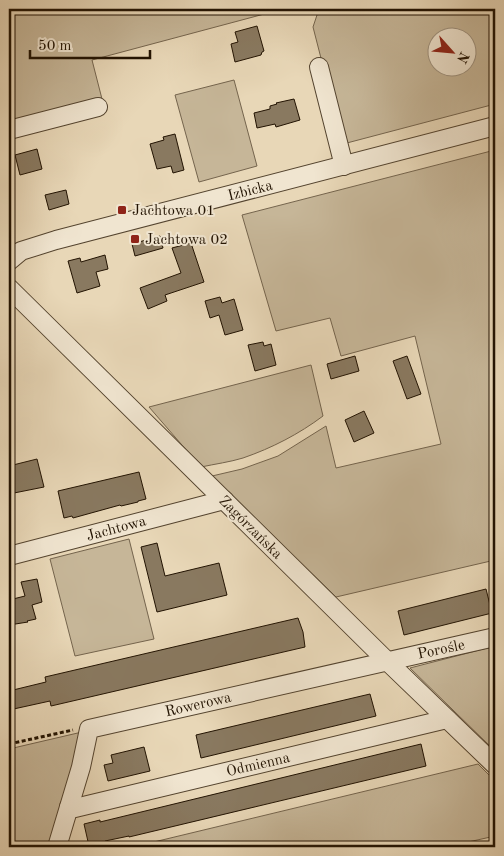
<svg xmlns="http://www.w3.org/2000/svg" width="504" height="856" viewBox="0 0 504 856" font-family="'Old Standard TT',serif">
<rect width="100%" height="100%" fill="#e8d7b7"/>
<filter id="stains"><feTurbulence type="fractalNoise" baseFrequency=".004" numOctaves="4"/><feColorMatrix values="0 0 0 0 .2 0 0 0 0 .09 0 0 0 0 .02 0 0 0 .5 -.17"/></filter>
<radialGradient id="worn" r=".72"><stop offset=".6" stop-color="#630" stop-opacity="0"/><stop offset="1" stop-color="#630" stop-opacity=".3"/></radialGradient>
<g fill="#c6b698" stroke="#74644d" fill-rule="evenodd">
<polygon points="9,9 283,9 92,60 102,99 9,123"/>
<path d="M319 9H495V104L343 144 313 27ZM436 38H466V68H436Z"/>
<polygon points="234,80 257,166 199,182 175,95"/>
<polygon points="495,150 495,560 336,597 212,476 242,469 278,456 326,426 336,468 441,444 415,336 341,356 330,318 276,331 242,215"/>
<path d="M311 365 323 416C299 434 272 448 243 458 230 462 215 464 201 467L149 407Z"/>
<polygon points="129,539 154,639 75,656 50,559"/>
<polygon points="495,646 495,751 410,668"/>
<polygon points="82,732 50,847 9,847 9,749"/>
<polygon points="478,764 495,781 495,836 446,847 133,847"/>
</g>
<g fill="#897960" stroke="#221302">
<polygon points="257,26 264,51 262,52 261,55 235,62 231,44 238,42 235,32"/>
<polygon points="294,99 300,120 276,127 275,124 257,128 254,113 270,109 270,106 277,104 276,103"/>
<polygon points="175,134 184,170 173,173 171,166 157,169 150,144 164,140 163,137"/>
<polygon points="37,149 42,169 20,175 15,155"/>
<polygon points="66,190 69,204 49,210 45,195"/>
<polygon points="160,236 163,248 135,256 132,244"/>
<polygon points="191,243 204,282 165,295 167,301 148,309 140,288 181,273 172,248"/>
<polygon points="105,255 108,269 96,272 100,286 77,293 68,261 80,258 81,262"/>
<polygon points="220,297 222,303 234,299 243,330 225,335 219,315 210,318 205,301"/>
<polygon points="263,342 264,346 271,344 276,365 255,371 248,345"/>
<polygon points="355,356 359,371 331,379 327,364"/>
<polygon points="407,356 421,394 407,399 393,361"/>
<polygon points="364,411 374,433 354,442 345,420"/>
<polygon points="37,459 44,487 9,494 9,466"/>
<polygon points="139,472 146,499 138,501 138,502 121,506 120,505 73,518 72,516 64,518 58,491"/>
<polygon points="157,543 165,576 219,563 227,595 157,612 141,547"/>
<polygon points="37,579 42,602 32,605 36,619 27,621 28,622 9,625 9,600 25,596 21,582"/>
<polygon points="486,589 492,613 404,635 398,611"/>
<polygon points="298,618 303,632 305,647 51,706 50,701 9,710 9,691 46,682 45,677"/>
<polygon points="370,694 376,716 201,758 196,735"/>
<polygon points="421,744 426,766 129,837 129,836 105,841 105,842 89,846 84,824 100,820 100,822"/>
<polygon points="144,747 150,771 108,781 104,765 113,763 111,755"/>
</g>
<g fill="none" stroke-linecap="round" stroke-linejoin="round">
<g stroke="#54442f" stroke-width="20">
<g id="minor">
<polyline points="319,67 344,166"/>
<polyline points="9,130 98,107"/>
<polyline points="9,261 21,251 56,240 495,126"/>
<polyline points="9,288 387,661 495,765"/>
<polyline points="9,556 224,500"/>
<polyline points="69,807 75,808 447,719"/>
<polyline points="57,847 81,767 89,729 495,637"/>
</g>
</g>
<polyline stroke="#221302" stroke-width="3" stroke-dasharray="4 2.5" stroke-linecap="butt" points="9,744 73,730"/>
<use href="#minor" stroke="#f0e5d0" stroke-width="18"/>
</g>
<g fill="#8f2418" stroke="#f0e5d0" stroke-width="2">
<rect x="117" y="205" width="10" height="10" rx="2.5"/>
<rect x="130" y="234" width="10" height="10" rx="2.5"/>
</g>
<g text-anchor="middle" stroke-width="4" stroke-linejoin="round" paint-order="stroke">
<g font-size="15" fill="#221302" stroke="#f0e5d0">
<text transform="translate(250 190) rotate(-14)" y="5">Izbicka</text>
<text transform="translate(251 527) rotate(45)" y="5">Zagórzańska</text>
<text transform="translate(116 528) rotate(-15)" y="5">Jachtowa</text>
<text transform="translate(441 649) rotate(-12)" y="5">Porośle</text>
<text transform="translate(198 704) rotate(-13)" y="5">Rowerowa</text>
<text transform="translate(258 764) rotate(-13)" y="5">Odmienna</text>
</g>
<g font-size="15" fill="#221302" stroke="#f0e5d0" text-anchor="start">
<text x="132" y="215">Jachtowa 01</text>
<text x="145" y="244">Jachtowa 02</text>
</g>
</g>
<rect width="504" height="856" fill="none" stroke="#e8d7b7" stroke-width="30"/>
<rect x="10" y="10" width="484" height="836" fill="none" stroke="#221302" stroke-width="2.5"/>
<rect x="15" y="15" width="474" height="826" fill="none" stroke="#221302"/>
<g transform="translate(452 52) rotate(117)"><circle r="24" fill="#f0e5d0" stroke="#9e917e"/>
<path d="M0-4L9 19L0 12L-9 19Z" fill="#8f2418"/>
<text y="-8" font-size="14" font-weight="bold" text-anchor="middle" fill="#221302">N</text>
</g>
<path d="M30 50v8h120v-8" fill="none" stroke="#221302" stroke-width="2.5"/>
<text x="38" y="50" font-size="15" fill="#221302" stroke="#f0e5d0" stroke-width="4" paint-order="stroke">50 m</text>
<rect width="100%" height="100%" filter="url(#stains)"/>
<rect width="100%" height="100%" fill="url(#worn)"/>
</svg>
